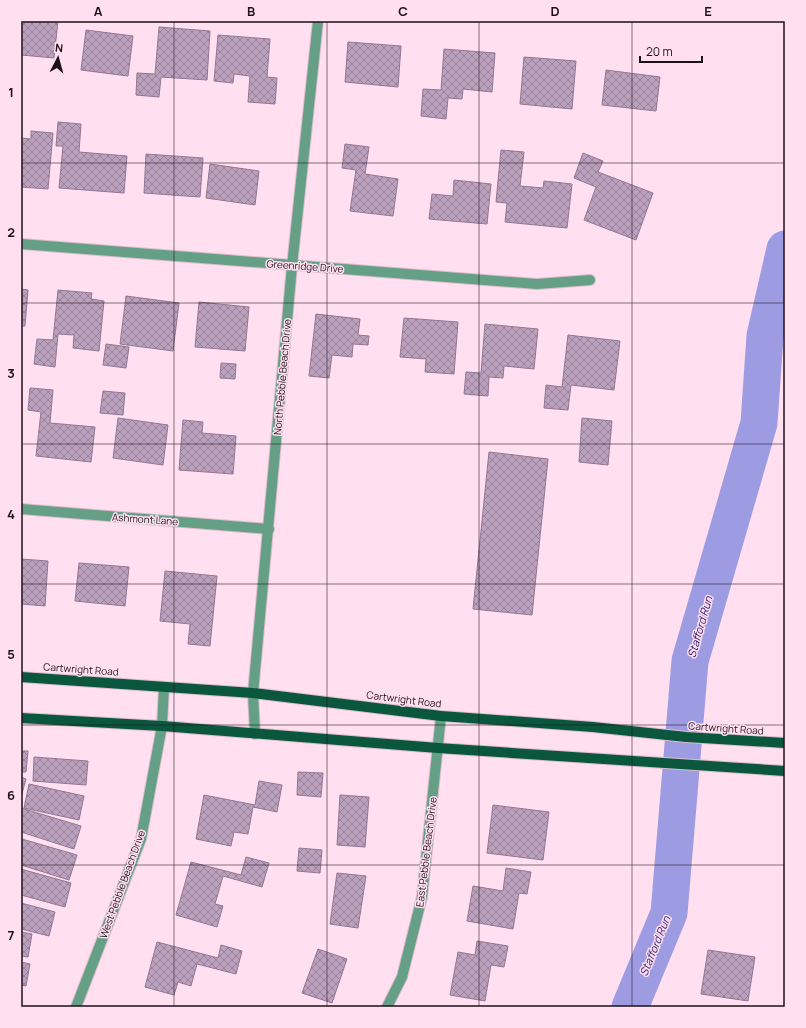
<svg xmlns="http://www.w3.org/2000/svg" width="806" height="1028" viewBox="0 0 806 1028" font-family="Manrope,sans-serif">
<defs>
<pattern id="building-cross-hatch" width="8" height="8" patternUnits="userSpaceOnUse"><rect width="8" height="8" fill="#bca1be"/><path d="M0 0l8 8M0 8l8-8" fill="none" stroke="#988299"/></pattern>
</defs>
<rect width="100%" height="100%" fill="#ffdff0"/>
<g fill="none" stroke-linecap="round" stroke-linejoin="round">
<polyline stroke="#9d9ce3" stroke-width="37" points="630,1007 669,913 690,661 759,423 765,336 785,249"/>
</g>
<g fill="url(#building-cross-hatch)" stroke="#927793">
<polygon points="21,21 58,21 54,58 21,55"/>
<polygon points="159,27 210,31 207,80 161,77 159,97 136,95 137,73 155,74"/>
<polygon points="86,30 133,36 128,76 81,70"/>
<polygon points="218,35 270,39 267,77 277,78 275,104 248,102 250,76 234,74 233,83 214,81"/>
<polygon points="348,42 401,46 398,87 345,82"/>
<polygon points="444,49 495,53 492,92 463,89 462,99 448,98 446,119 421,116 423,89 441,90"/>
<polygon points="524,57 576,61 572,109 520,104"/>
<polygon points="606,70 660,77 656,111 602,105"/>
<polygon points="58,122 81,124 79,152 127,156 124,193 59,188 63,146 56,146"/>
<polygon points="31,131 53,133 48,189 21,187 21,138 31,139"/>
<polygon points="345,144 369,147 365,174 398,179 393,216 350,211 356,170 342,168"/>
<polygon points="501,150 524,152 520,186 543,188 544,181 572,184 567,228 505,222 507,203 496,202"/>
<polygon points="583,153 603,161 598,172 653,193 636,240 584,220 596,187 574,178"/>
<polygon points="146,154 203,158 200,197 144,193"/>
<polygon points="210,164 259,171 255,205 206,198"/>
<polygon points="454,180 491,184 487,224 429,219 432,194 453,196"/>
<polygon points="21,289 28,290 25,326 21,326"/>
<polygon points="58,290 92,293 91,299 104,301 99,351 73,348 74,335 58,334 55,367 34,364 37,339 53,340"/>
<polygon points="126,296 179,303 173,351 120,344"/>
<polygon points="199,302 249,307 245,351 195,347"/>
<polygon points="316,314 360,319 358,335 369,336 368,345 353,344 352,357 332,355 329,378 309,376"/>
<polygon points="404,318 458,322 454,374 425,372 426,359 400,357"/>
<polygon points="485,324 538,329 534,369 504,366 503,378 489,377 488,396 464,394 466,372 481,373"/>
<polygon points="568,335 620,341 614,390 571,385 568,410 544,408 546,385 562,387"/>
<polygon points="106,344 129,347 126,368 103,365"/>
<polygon points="221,363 236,364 235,379 220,378"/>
<polygon points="30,388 53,390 50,423 95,427 91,462 36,456 41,412 28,410"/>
<polygon points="103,391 125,393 123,415 100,413"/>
<polygon points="118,418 168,425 163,465 113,458"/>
<polygon points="582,418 612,421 608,465 579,462"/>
<polygon points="183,420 203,422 202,433 236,436 233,474 179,470"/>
<polygon points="489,452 548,459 532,615 473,609"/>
<polygon points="21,559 48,561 45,606 21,604"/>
<polygon points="79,563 129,567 125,606 75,601"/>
<polygon points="165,571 217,576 210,646 188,644 190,624 160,621"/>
<polygon points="21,751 28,751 26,772 21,772"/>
<polygon points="34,757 88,761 86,785 33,781"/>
<polygon points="298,772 323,773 321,797 297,795"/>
<polygon points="21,777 26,779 21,797"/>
<polygon points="259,781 282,785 277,812 253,807 248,834 234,832 231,846 196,839 204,795 255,805"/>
<polygon points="29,784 84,796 79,820 24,808"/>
<polygon points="340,795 369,797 365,847 337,845"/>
<polygon points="493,805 549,812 543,860 487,853"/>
<polygon points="21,808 81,826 74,849 21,832"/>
<polygon points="22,839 77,855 69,880 21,865"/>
<polygon points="299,848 322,850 320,873 297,871"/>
<polygon points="246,857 269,863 262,887 223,876 215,904 223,906 217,927 176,915 191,862 241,875"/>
<polygon points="506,868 531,872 527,894 519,893 513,929 467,921 473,886 503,891"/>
<polygon points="21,869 71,883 65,907 21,895"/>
<polygon points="337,873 366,876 358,928 330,924"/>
<polygon points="21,903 55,912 49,936 21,929"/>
<polygon points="21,932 32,934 28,957 21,956"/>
<polygon points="477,941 508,946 504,967 491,965 485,1001 450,995 458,952 475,955"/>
<polygon points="157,942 218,958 221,945 242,951 236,974 197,964 191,986 178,982 174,995 145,987"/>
<polygon points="318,949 347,959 332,1003 302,993"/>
<polygon points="708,950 755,957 748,1001 701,994"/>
<polygon points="21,962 30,964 26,986 21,985"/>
</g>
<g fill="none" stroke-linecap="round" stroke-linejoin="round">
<g stroke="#dbbecd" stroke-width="12">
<g id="minor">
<polyline points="21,244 537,284 590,280"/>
<polyline points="21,509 269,529"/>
<polyline points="255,734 253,693 292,266 318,21"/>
<polyline points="76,1007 141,839 162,726 164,687"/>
<polyline points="387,1007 402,977 422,897 441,716"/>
</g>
</g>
<g stroke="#dbbecd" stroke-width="12">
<g id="primary">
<polyline points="21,677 253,693 441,716 593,727 686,737 785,743"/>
<polyline points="21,718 162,726 438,748 785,771"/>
</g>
</g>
<use href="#minor" stroke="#659f85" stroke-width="10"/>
<use href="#primary" stroke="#0a573d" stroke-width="10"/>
</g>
<path fill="none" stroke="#1e1018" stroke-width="1" stroke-opacity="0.55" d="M174 21V1007M327 21V1007M479 21V1007M632 21V1007M21 163H785M21 303H785M21 444H785M21 584H785M21 725H785M21 865H785"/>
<g text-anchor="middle" stroke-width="3" stroke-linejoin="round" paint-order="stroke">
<g font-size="10" fill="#1e1018" stroke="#ffdff0">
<text transform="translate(305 266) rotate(4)" y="4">Greenridge Drive</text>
<text transform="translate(282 377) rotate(-85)" y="4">North Pebble Beach Drive</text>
<text transform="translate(145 519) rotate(4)" y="4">Ashmont Lane</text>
<text transform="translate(81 669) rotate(4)" y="4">Cartwright Road</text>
<text transform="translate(404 699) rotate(7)" y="4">Cartwright Road</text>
<text transform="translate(726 728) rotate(4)" y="4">Cartwright Road</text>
<text transform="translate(426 852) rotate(-83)" y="4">East Pebble Beach Drive</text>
<text transform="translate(122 884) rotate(-70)" y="4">West Pebble Beach Drive</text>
</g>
<g font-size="11" font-style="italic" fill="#29196a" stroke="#ffdff0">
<text transform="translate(700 627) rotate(-74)" y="4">Stafford Run</text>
<text transform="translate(655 946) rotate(-68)" y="4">Stafford Run</text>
</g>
</g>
<rect width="806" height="1028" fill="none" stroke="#ffdff0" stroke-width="44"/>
<g transform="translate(58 58) rotate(6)" stroke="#ffdff0" stroke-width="3" paint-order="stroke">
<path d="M0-3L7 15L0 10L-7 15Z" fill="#1e1018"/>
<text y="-6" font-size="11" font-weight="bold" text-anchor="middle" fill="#1e1018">N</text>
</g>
<path d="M640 56v6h62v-6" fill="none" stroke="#1e1018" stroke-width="2"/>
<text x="646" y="56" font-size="12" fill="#1e1018" stroke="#ffdff0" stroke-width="3" paint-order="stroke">20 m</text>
<rect x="22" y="22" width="762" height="984" fill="none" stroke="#1e1018" stroke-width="1.5"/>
<g font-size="13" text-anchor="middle" font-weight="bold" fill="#1e1018">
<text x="98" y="16">A</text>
<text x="251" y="16">B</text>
<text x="403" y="16">C</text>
<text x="555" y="16">D</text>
<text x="708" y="16">E</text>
<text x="11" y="97">1</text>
<text x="11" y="237">2</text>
<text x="11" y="378">3</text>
<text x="11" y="519">4</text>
<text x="11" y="659">5</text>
<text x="11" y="800">6</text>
<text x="11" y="940">7</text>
</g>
</svg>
